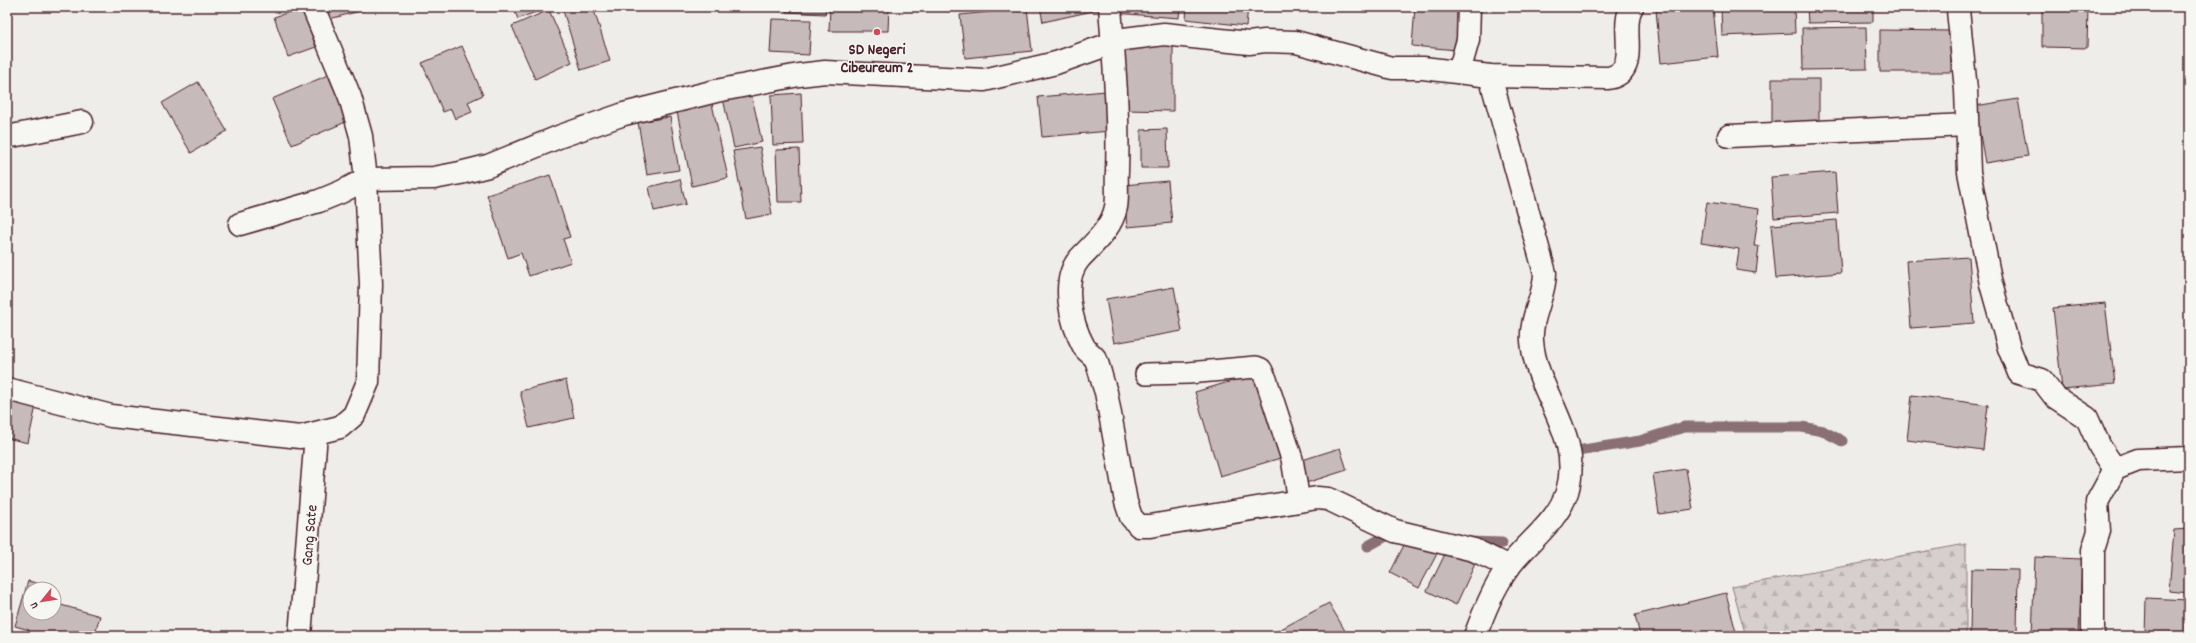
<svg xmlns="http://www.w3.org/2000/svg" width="2196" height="643" viewBox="0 0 2196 643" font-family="Dekko,sans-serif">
<defs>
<pattern id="forest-firs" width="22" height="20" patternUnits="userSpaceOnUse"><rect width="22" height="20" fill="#d7cfce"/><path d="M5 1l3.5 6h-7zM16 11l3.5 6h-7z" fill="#bab1b1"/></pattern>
</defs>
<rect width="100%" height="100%" fill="#efedea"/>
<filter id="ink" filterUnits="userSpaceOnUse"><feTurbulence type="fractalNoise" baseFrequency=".025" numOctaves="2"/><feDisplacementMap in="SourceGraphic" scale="8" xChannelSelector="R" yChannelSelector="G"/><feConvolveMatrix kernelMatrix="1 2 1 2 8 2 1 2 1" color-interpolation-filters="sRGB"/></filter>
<g filter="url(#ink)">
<polygon fill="url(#forest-firs)" stroke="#90777c" points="1966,544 1966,636 1746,636 1732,587"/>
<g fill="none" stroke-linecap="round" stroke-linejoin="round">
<g stroke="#8a6f74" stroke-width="11">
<polyline points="1577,451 1640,441 1684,427 1802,427 1823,431 1842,441"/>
<polyline points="1469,542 1502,543"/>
<polyline points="1368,546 1388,535 1396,534"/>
</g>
</g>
<g fill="#c6babb" stroke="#4a1f2b">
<polygon points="326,7 376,7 329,19"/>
<polygon points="513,7 548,7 518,19"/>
<polygon points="562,7 593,7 610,61 581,70"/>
<polygon points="786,7 826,7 825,14 786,12"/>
<polygon points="830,7 889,7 888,31 829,31"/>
<polygon points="1040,7 1101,7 1102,9 1043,22"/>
<polygon points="1114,7 1180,7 1179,18 1114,13"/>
<polygon points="1187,7 1248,7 1246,26 1186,19"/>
<polygon points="1312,7 1353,7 1353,9 1312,8"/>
<polygon points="1415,7 1460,7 1457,50 1412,46"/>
<polygon points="1693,7 1713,7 1718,57 1661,63 1656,10"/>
<polygon points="1721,7 1794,7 1795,33 1722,36"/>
<polygon points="1807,7 1873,7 1873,22 1808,23"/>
<polygon points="2042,7 2088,7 2087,48 2042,47"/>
<polygon points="302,8 316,47 288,57 274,17"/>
<polygon points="1027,8 1032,51 965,58 960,15"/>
<polygon points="549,10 572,62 535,79 512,26"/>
<polygon points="772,19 811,20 809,55 770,53"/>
<polygon points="1866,27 1867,69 1803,70 1802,28"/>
<polygon points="1880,30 1951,31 1951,72 1880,72"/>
<polygon points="1124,40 1173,40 1173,111 1125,110"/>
<polygon points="462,46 483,95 468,102 472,112 455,119 451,109 443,112 422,63"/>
<polygon points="328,75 348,121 292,145 272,99"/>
<polygon points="1772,79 1819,79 1819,125 1772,126"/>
<polygon points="198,82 227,131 191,153 162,103"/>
<polygon points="750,88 762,142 734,148 722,94"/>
<polygon points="1106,91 1110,131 1042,137 1038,97"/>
<polygon points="801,93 803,144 773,145 771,95"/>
<polygon points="711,99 728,178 692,186 676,107"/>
<polygon points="2018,99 2028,156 1985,163 1975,106"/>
<polygon points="670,117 679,170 647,175 638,122"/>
<polygon points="1167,129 1168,168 1141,168 1141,130"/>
<polygon points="760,147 772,214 746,219 733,151"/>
<polygon points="799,149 801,202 778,202 776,150"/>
<polygon points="1835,172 1838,213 1774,218 1771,177"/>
<polygon points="550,175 570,237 563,239 571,262 529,276 521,253 508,258 487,195"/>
<polygon points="680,179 686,204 654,211 649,187"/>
<polygon points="1168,181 1172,223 1127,227 1123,185"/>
<polygon points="1707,202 1759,209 1754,246 1759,246 1756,273 1736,270 1739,249 1701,243"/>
<polygon points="1837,220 1841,273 1776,278 1771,225"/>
<polygon points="1969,257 1974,323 1911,328 1906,261"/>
<polygon points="1174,287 1182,331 1114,343 1106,299"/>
<polygon points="2105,303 2115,384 2062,389 2053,308"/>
<polygon points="1259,373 1284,457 1220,476 1195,392"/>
<polygon points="566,380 574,418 529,428 520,391"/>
<polygon points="7,394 37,401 28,443 7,438"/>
<polygon points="1912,395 1988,405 1983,450 1907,440"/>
<polygon points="1340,448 1347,470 1306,483 1299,461"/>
<polygon points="1686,469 1693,509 1659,514 1653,474"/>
<polygon points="2189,529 2189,593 2169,591 2174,530"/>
<polygon points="1408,537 1438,552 1419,588 1390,573"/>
<polygon points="1447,550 1475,564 1456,605 1427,591"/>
<polygon points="2035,557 2082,559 2079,636 2032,636"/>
<polygon points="1971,569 2018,570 2017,636 1970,636"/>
<polygon points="28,581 53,587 52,589 30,589 30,613 54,613 54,603 100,616 94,636 27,636 29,630 15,626"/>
<polygon points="1726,593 1737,636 1640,636 1635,615"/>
<polygon points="2146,598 2189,600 2189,636 2145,636"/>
<polygon points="1329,603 1348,636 1268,636"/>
</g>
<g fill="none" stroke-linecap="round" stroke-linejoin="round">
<g stroke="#4a1f2b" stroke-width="24">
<polyline id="lane" points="1146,374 1188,373 1256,367 1261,369 1266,379 1292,459 1299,501"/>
</g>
<g stroke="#4a1f2b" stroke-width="25">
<g id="street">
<path d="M1110 7C1114 61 1119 116 1117 171 1116 182 1118 196 1116 207 1112 228 1094 243 1080 258 1060 280 1071 323 1084 347 1087 352 1094 355 1096 360 1100 370 1102 382 1106 392L1126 502 1131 517 1139 526H1150L1317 498 1328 499 1395 531 1474 550 1509 567"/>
<polyline points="1960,7 1958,10 1966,90 1969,172 1991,284 2009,348 2019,373 2042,380 2055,397 2087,418 2100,447 2115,469"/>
<polyline points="1459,72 1468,40 1469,7"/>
<polyline points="1729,136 1967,125"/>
<polyline points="7,137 82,122"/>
<path d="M240 224 319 201 341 192 366 179 434 178 460 173 488 166 561 136 624 114 716 91 799 75 825 72 984 80 1056 63 1124 39 1164 34 1249 43 1265 41 1296 42 1392 68H1423L1490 76 1608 78C1643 72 1618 27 1632 7"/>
<polyline points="7,389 111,416 300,437 340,427 354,415 368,382 371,284 366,179 361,136 350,97 313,7"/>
<polyline points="300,636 316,434"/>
<path d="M1475 636C1484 612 1493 589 1508 568 1527 542 1557 523 1567 492 1584 435 1536 394 1532 341 1530 317 1545 296 1545 273L1490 76"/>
<polyline points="2093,636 2093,550 2099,531 2097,502 2115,469 2138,460 2189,458"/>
</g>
</g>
<use href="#lane" stroke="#f6f6f2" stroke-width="21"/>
<use href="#street" stroke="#f6f6f2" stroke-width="22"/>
</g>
</g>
<circle fill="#d1495b" stroke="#f6f6f2" stroke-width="1.5" cx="877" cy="32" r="4"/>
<g text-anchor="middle" stroke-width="3" stroke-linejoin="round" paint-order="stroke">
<g font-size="16" font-weight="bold" fill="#4a1f2b" stroke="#f6f6f2">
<text x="877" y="54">SD Negeri<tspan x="877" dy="18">Cibeureum 2</tspan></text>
</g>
<g font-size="16" fill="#4a1f2b" stroke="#f6f6f2">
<text transform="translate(308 535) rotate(-85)" y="6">Gang Sate</text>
</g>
</g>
<rect width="2196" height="643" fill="none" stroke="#f6f6f2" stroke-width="24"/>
<rect x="12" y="12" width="2172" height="619" fill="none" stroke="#4a1f2b" stroke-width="1.5" filter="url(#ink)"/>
<g transform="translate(42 601) rotate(240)"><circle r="19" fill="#f6f6f2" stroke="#b1a0a2"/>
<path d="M0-3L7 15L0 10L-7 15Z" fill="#d1495b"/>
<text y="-6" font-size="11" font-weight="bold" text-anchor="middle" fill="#4a1f2b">U</text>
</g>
</svg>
